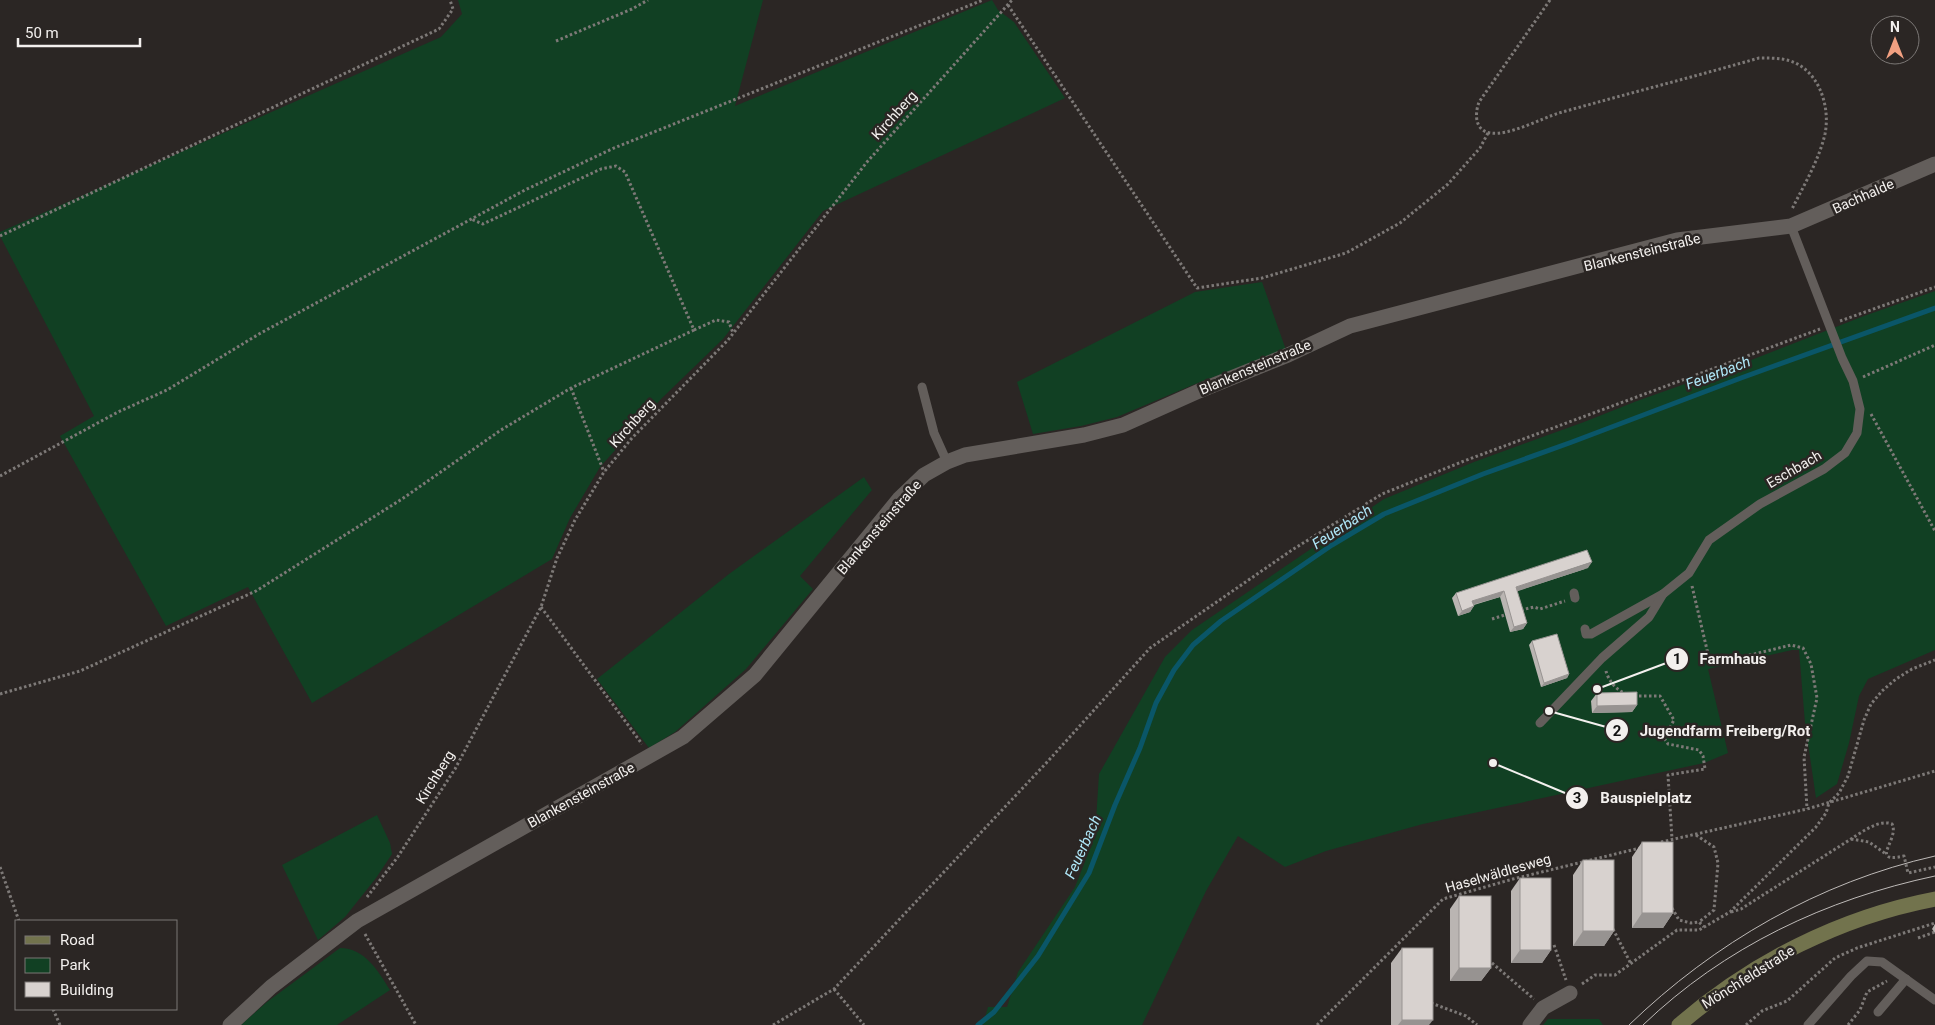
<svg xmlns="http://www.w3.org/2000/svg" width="1935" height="1025" viewBox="0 0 1935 1025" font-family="Roboto,sans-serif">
<rect width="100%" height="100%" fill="#2b2624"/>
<g fill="#114023">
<polygon points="458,0 763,0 735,106 992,0 998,10 1014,22 1065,98 823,211 723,339 661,399 600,467 570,518 552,559 312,703 248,587 166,626 60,436 94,416 0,236 0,232 441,37 462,14"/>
<polygon points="1262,282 1286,350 1195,384 1117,417 1081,426 1033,434 1017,382 1195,292"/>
<polygon points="1935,291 1935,650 1868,679 1859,696 1849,743 1837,784 1816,798 1805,723 1799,650 1792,650 1708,669 1728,753 1704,763 1423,824 1326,851 1285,867 1238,836 1206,891 1142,1025 983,1025 988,1007 1007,1007 1018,972 1075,887 1095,836 1099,774 1165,657 1192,630 1384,499 1474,462 1584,422 1637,401 1741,364 1864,316"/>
<polygon points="864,477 872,490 800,576 813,589 746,669 675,732 649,748 597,679 729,574"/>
<polygon points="377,815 390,843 392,854 376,878 345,917 318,940 282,865"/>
<path d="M340 948C365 948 378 971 390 990L337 1025H241L267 1002Z"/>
<polygon points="1548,1019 1599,1019 1603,1025 1543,1025"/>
</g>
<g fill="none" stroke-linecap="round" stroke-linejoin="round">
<polyline stroke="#0a5668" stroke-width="5" points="978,1025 994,1012 1038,956 1089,873 1115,805 1140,748 1156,703 1174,670 1193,645 1221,621 1332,545 1384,514 1483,474 1572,442 1741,378 1935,308"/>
<g stroke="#7d7977" stroke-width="3" stroke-dasharray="2.5 2.5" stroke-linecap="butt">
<path d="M1550 0 1479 102C1475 113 1474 130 1490 133 1509 136 1540 119 1559 113 1626 94 1693 77 1759 58 1767 58 1775 58 1782 59 1817 64 1831 104 1825 134 1819 160 1804 185 1792 209"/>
<polyline points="1008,5 1197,288 1262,278 1346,253 1400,223 1448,184 1480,148 1488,133"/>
<polyline points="556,41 632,9 648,0"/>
<polyline points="0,236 439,29 453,9 450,0"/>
<polyline points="1840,321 1935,287"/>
<polyline points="694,330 716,320 729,322 733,333"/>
<polyline points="1863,377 1935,345"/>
<polyline points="571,388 604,472"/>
<polyline points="1871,414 1935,531"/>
<polyline points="0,476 118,412 167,390 259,334 525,190 614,148 983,0"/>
<polyline points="1692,586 1708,654 1713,661 1738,658 1791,645 1803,648 1811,664 1817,698 1804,757 1807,809"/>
<polyline points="541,607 642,744"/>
<polyline points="1521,610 1534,607 1540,609 1565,601"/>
<polyline points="1492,619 1508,614"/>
<path d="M1606 671C1608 680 1617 691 1625 693"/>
<polyline points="0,694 80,671 256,591 402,499 501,430 571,388 694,330 625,172 616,166 601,169 483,224 471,219"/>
<polyline points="1634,696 1660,696 1674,720 1664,738 1668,744 1699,750 1703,756 1705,769 1668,775 1672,839"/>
<polyline points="1696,835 1714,847 1718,863 1714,910 1699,922 1704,927"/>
<polyline points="1851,839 1869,842 1886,854"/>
<polyline points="1661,842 1807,809 1935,771"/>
<polyline points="0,867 19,921"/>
<polyline points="367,897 397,858 455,769 541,607 557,558 575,520 604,472 632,438 728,340 867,162 1012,0"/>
<polyline points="1672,908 1679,920 1691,923 1699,922"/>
<path d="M1731 912 1741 909 1851 839C1862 832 1879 819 1892 824 1900 839 1868 864 1904 856L1908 873 1935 867"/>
<polyline points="1613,929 1631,964"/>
<polyline points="365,934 416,1025"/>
<polyline points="1918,938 1935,932"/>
<polyline points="1554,945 1566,980"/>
<polyline points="1492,963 1534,999"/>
<polyline points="1582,984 1595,975 1615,975 1677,930 1699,930 1730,912 1816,827 1826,813 1829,803 1839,793 1848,776 1864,720 1871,704 1882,691 1896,679 1912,669 1935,660"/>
<polyline points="834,989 864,1025"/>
<polyline points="1431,1003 1466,1016 1477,1025"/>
<polyline points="53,1009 60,1025"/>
<polyline points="773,1025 834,989 1049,760 1150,648 1292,550 1382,494 1464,461 1820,329"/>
<polyline points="1317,1025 1443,899 1513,879 1640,848"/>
<polyline points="1746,1025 1762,1011 1787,1001 1835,958 1857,948 1935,923"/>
<polyline points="1848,1025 1860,1010 1867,992 1887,981"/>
</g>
<g stroke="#635e5b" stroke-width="9">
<polyline points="922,387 934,433 947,462"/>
<polyline points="1574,593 1575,598"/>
<polyline points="1585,629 1586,634 1591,634 1663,594"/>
<polyline points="1540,723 1602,658 1649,617 1663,594 1689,573 1709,540 1760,504 1824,469 1845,453 1857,433 1860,409 1853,381 1842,358 1791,226"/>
<polyline points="1878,1012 1906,979"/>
<polyline points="1808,1025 1851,976 1867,961 1882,962 1935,1000"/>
</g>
<g stroke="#635e5b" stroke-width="15">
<polyline points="230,1025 271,987 357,921 683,737 755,675 899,499 924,475 947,462 965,455 1084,435 1123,425 1199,391 1288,355 1350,326 1677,240 1791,226 1935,164"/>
<polyline points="1530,1025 1543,1008 1570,993"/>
</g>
<path stroke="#72734d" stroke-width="15" d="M1679 1025C1752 962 1840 917 1935 899"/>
<g stroke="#bebab8" stroke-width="1">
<path d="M1629 1025C1714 943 1819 882 1935 856"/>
<path d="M1643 1025C1724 947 1826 899 1935 876"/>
</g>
</g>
<g fill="#bab5b2">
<polygon points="1588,568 1517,591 1527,623 1523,629 1510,632 1500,597 1474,605 1470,612 1458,616 1452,598 1456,593"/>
<polygon points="1532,641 1569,674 1567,678 1541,687 1529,645"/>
<polygon points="1597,693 1637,705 1632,712 1592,713 1591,701"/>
<polygon points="1642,842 1673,913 1663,928 1632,928 1632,857"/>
<polygon points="1583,860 1614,931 1604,946 1573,946 1573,875"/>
<polygon points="1520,878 1551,950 1542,963 1511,963 1511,891"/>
<polygon points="1459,896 1491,968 1481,981 1450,981 1450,909"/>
<polygon points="1935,924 1935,933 1932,929"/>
<polygon points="1402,948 1429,1025 1391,1025 1391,963"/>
</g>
<g fill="#979391">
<polygon points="1592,562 1588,568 1512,593 1516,587"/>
<polygon points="1504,591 1500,597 1468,606 1472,601"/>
<polygon points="1474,606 1470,612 1458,616 1462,611"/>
<polygon points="1527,623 1523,629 1510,632 1514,627"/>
<polygon points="1569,674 1567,678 1541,687 1544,683"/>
<polygon points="1637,705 1632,712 1592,713 1597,706"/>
<polygon points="1642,913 1673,913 1663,928 1632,928"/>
<polygon points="1583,931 1614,931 1604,946 1573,946"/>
<polygon points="1520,950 1551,950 1542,963 1511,963"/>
<polygon points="1459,968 1491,968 1481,981 1450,981"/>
<polygon points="1402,1020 1433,1020 1429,1025 1398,1025"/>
</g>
<g fill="#d8d2cf" stroke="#979391">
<polygon points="1587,550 1592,562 1516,587 1527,623 1514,627 1504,591 1472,601 1474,606 1462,611 1456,593"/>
<polygon points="1557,634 1569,674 1544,683 1532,641"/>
<polygon points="1637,692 1637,705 1597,706 1597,693"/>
<rect x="1642" y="842" width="31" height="71"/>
<rect x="1583" y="860" width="31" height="71"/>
<rect x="1520" y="878" width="31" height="72"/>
<rect x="1459" y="896" width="32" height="72"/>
<rect x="1402" y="948" width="31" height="72"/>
</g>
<g text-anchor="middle" stroke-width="5" stroke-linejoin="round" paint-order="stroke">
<g font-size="14" fill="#f3f0ee" stroke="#2b2624">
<text transform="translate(894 115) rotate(-48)" y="5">Kirchberg</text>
<text transform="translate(1863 196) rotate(-24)" y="5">Bachhalde</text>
<text transform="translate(1642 252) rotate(-14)" y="5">Blankensteinstraße</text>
<text transform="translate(1255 367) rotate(-23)" y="5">Blankensteinstraße</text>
<text transform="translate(632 423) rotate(-48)" y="5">Kirchberg</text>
<text transform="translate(1794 469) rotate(-30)" y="5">Eschbach</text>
<text transform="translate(879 527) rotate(-49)" y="5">Blankensteinstraße</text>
<text transform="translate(435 777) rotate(-58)" y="5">Kirchberg</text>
<text transform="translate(581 795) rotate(-29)" y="5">Blankensteinstraße</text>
<text transform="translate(1498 873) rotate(-16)" y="5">Haselwäldlesweg</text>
<text transform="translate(1748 977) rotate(-32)" y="5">Mönchfeldstraße</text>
</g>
<g font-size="15" font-style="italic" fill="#afe7f8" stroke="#2b2624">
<text transform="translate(1718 373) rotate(-21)" y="5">Feuerbach</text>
<text transform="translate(1342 527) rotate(-33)" y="5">Feuerbach</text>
<text transform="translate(1083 847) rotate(-66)" y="5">Feuerbach</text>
</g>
</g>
<path fill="none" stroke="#f3f0ee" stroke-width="2" d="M1597 689L1677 659M1549 711L1617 730M1493 763L1577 798"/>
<g fill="#f3f0ee" stroke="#2b2624" stroke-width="2">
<circle cx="1597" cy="689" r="5"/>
<circle cx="1549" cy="711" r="5"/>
<circle cx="1493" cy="763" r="5"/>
<circle cx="1677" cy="659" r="12"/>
<circle cx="1617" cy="730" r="12"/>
<circle cx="1577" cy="798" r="12"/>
</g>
<g font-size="15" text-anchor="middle" font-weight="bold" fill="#111">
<text x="1677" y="664">1</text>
<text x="1617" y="736">2</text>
<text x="1577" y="803">3</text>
</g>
<g font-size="15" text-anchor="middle" font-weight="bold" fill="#f3f0ee" stroke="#2b2624" stroke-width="5" stroke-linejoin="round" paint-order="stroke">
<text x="1733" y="664">Farmhaus</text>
<text x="1725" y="736">Jugendfarm Freiberg/Rot</text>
<text x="1646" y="803">Bauspielplatz</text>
</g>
<rect x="15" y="920" width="162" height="90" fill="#2b2624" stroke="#7b7775"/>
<rect x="25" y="936" width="25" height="8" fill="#72734d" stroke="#7b7775"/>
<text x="60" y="945" font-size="15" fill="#f3f0ee">Road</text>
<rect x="25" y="958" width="25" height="15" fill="#114023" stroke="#7b7775"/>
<text x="60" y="970" font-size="15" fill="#f3f0ee">Park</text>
<rect x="25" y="982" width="25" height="15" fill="#d8d2cf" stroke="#7b7775"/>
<text x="60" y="995" font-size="15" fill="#f3f0ee">Building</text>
<g transform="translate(1895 40)"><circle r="24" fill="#2b2624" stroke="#7b7775"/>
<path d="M0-4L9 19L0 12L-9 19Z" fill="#f2a081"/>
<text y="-8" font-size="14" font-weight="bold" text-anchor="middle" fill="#f3f0ee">N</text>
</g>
<path d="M18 38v8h122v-8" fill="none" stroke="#f3f0ee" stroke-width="2.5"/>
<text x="25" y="38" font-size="15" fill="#f3f0ee" stroke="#2b2624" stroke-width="4" paint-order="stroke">50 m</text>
</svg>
